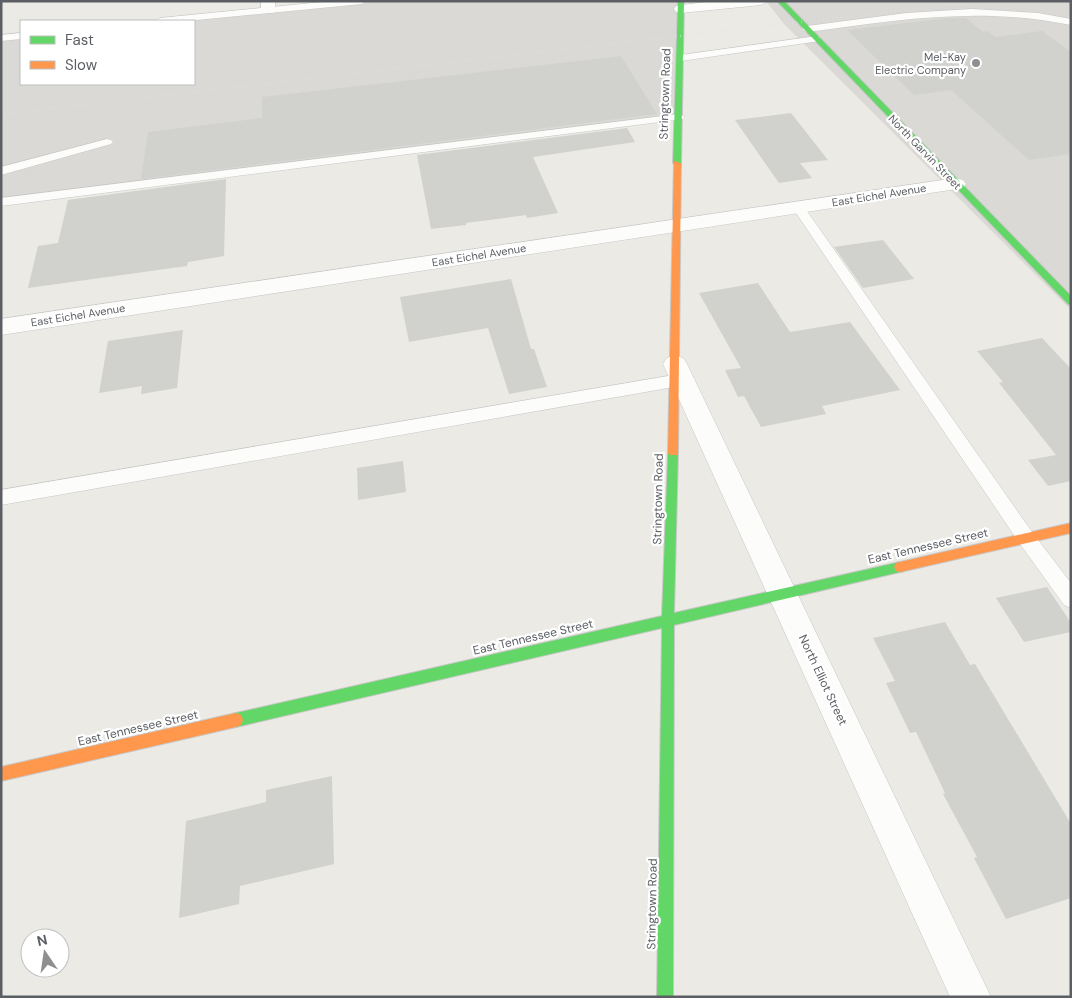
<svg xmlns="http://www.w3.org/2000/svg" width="1072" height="998" viewBox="0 0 1072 998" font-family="'DM Sans',sans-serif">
<rect width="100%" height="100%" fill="#ebeae5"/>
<g fill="#dbd9d5">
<polygon points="379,1 680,1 679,117 1,202 1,38 21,36 21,84 194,84 194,21 175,21"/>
<polygon points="766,1 1071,1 1071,310 784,24"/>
</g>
<g fill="#d1d1ce">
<polygon points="947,18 966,18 983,32 988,31 995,37 1042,31 1071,52 1071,154 1029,160 951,90 914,95 847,30"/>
<polygon points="621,56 657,114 141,179 148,132 262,118 262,97"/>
<polygon points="791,113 828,160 800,163 812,178 779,183 735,120"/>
<polygon points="627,128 635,142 533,157 558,213 527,218 526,215 466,223 466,225 431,229 417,155"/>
<polygon points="226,179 224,256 188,262 187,266 28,288 38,246 58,243 68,200"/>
<polygon points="883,240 914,279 863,288 834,247"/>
<polygon points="511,279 531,349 534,349 547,387 509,394 488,328 409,342 400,297"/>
<polygon points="758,283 790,332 850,322 900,390 822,406 826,414 761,427 744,396 738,397 725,370 741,368 699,293"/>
<polygon points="183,330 177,388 141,394 142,386 99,393 108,341"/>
<polygon points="1042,338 1071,369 1071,481 1048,486 1028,460 1056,455 999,383 1003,382 977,351"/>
<polygon points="403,461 406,492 358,500 357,468"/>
<polygon points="1047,587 1071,623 1071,632 1024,642 996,598"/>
<polygon points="945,622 970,665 975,664 1071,824 1071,898 1006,919 974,858 977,857 943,794 945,793 916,732 910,733 886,683 895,681 873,638"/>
<polygon points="332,776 334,864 240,886 239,904 179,918 186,821 266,802 266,790"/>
</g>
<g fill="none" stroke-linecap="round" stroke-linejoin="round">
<g stroke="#c7c6c6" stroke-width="1">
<g id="lane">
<polygon points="332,1 366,1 362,4 186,21 155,21 160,18"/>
<path d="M972 9 1038 13 1071 19V25C978 6 899 20 807 32L802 29 807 26 906 13Z"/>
<polygon points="21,33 21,39 1,41 1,35"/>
<polygon points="817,36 820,37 820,41 681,61 676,58 681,55"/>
<polygon points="679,114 685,117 683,119 1,206 1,198"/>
<polygon points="107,139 111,140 113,142 111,144 1,175 1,167"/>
<polygon points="798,203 802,204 1032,532 1071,583 1071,608 1064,605 1020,544 792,207"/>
<polygon points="674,375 679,377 682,381 679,385 674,387 1,505 1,490"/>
</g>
</g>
<g stroke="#c7c6c6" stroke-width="1">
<g id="street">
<polygon points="261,1 275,1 275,10 273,13 263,13 261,10"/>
<polygon points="715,1 768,1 761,5 681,13 676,12 674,9 676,6 681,5"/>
<polygon points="956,178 963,180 966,184 963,188 1,335 1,319"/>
<polygon points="675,355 683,358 687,364 991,997 950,997 663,364 667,358"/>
</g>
</g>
<g stroke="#c8c7c7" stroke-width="2">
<g id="fast">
<polygon points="678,1 684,1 681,163 677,165 673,163"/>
<polygon points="777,1 784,1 1071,296 1071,305 1068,304"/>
<polygon points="673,448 677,449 678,452 674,613 900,562 904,563 906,567 904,571 900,572 674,625 673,997 657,997 662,628 236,727 231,725 229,720 231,715 236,713 662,616 668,452 669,449"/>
</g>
</g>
<g stroke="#c8c7c7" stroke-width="2">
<g id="slow">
<polygon points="674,161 681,163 678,452 677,455 669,455 668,452"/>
<polygon points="1071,523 1071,533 900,572 896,571 894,567 896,563 900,562"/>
<polygon points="236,713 241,715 243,720 241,725 236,727 1,781 1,767"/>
</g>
</g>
<use href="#lane" fill="#fcfcfb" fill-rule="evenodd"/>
<use href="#street" fill="#fcfcfb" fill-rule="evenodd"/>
<use href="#fast" fill="#63d668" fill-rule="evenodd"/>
<use href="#slow" fill="#ff974d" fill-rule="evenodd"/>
<polyline stroke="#e2e2e2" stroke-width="2.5" stroke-dasharray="0.5 4" stroke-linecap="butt" points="1,114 984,1"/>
</g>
<circle fill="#8d8f90" stroke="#fff" stroke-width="2" cx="976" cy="63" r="5"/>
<g text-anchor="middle" stroke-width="4.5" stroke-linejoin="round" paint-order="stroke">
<g font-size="11" fill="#5b5e63" stroke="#fff" text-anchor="end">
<text x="966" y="61">Mel-Kay<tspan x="966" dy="13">Electric Company</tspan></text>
</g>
<g font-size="11" fill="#5b5e63" stroke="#fff">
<text transform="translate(925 152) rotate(46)" y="4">North Garvin Street</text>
<text transform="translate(879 195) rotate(-9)" y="4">East Eichel Avenue</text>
<text transform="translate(479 255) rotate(-9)" y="4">East Eichel Avenue</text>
<text transform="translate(78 315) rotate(-9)" y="4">East Eichel Avenue</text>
</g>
<g font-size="12" fill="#5b5e63" stroke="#fff">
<text transform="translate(665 94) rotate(-88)" y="4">Stringtown Road</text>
<text transform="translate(658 499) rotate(-89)" y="4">Stringtown Road</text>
<text transform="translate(928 546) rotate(-13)" y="4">East Tennessee Street</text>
<text transform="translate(533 637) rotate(-13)" y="4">East Tennessee Street</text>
<text transform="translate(823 680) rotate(65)" y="4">North Elliot Street</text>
<text transform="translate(138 728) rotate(-13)" y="4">East Tennessee Street</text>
<text transform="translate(652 904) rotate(-89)" y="4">Stringtown Road</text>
</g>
</g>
<rect width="1072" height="998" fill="none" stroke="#5b5e63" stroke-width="5"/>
<rect x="20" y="20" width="175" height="65" fill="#ffffff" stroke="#bdbfc1"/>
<rect x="30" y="36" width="25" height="8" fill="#63d668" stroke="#bdbfc1"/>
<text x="65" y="45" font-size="15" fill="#5b5e63">Fast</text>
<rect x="30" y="61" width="25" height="8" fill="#ff974d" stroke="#bdbfc1"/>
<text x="65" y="70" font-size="15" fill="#5b5e63">Slow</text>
<g transform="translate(45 953) rotate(347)"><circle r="24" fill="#ffffff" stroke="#bdbfc1"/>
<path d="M0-4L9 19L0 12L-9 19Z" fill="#8d8f90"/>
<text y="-8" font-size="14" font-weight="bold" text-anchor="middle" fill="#5b5e63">N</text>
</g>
</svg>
